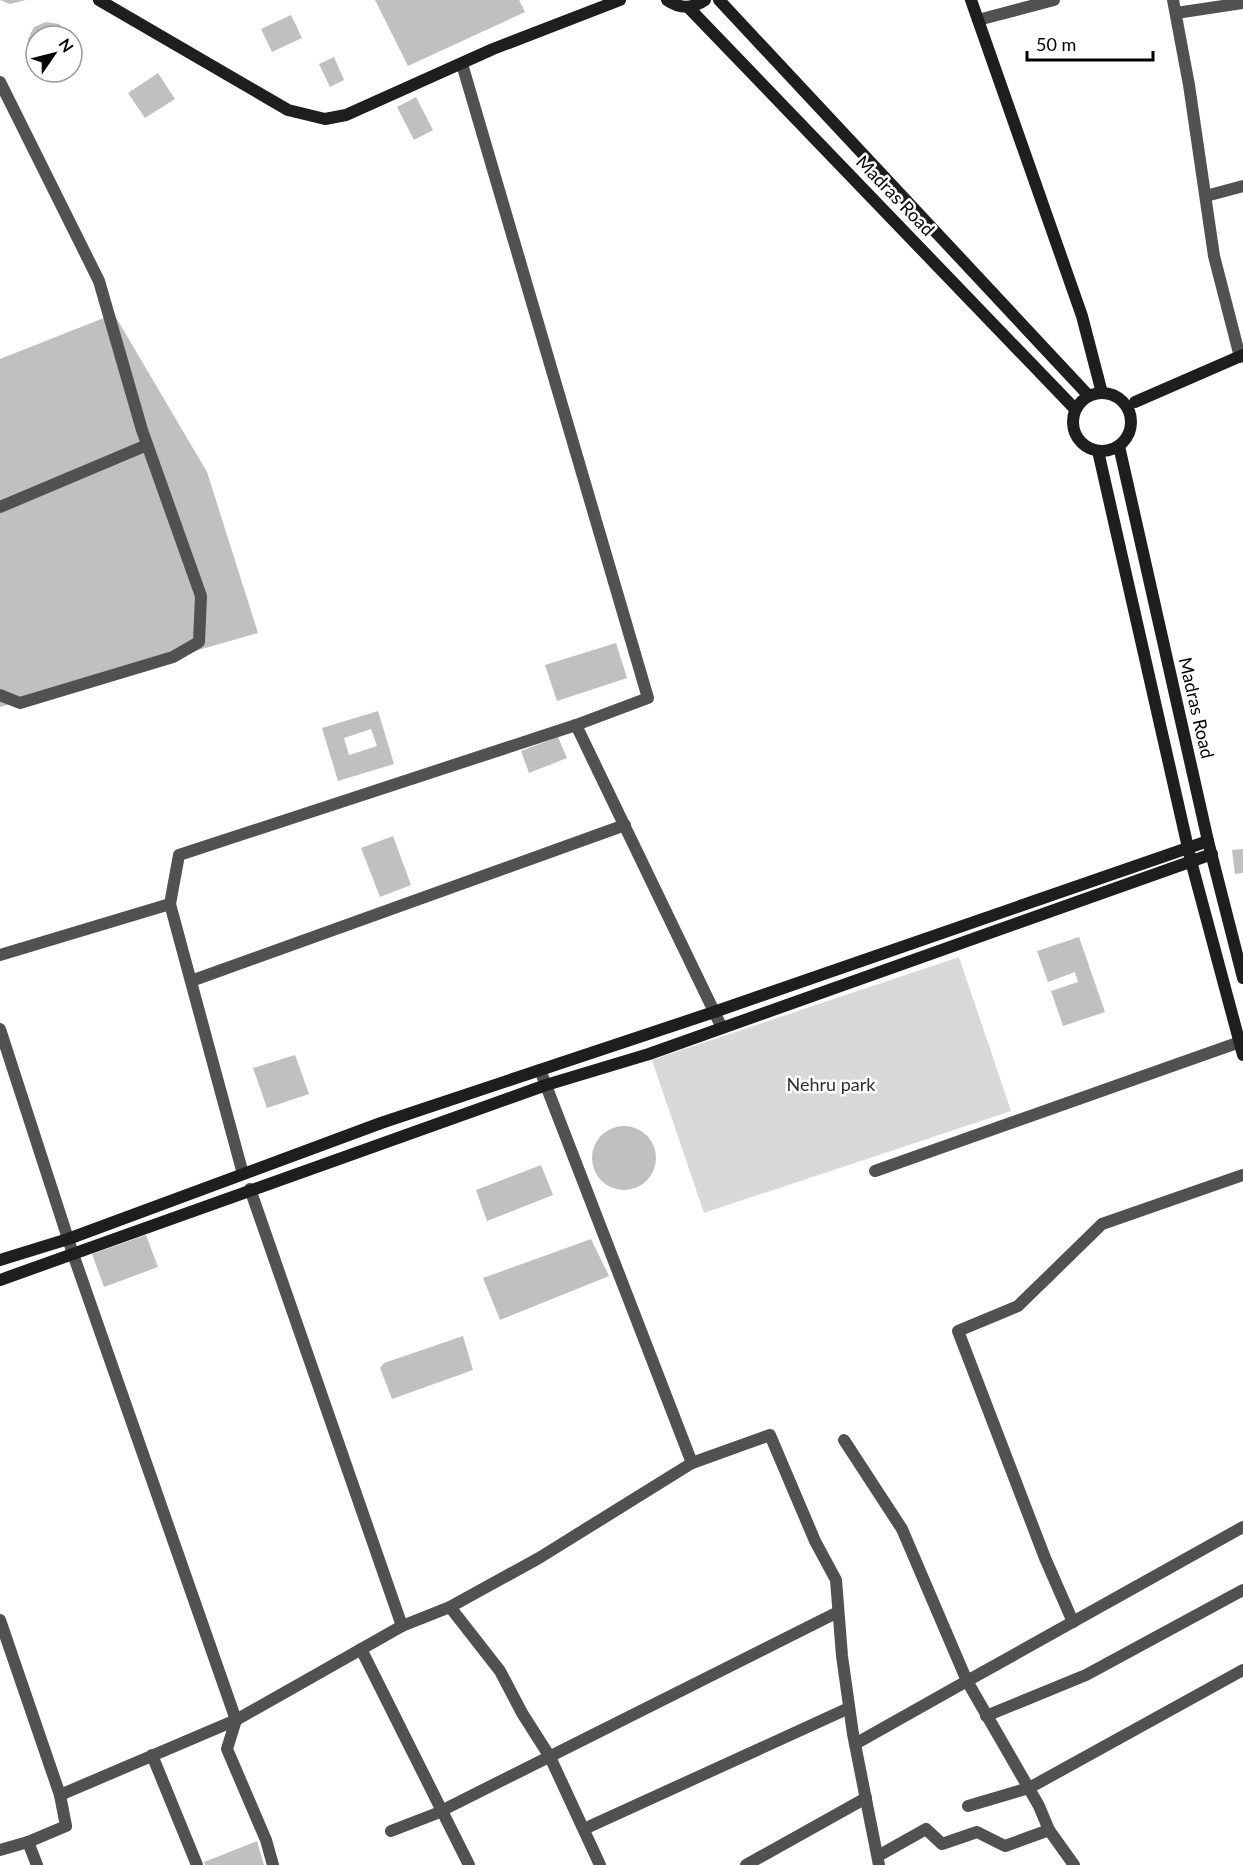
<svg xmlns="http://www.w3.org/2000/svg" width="1243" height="1865" viewBox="0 0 1243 1865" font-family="Lato,sans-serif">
<rect width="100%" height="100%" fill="#fff"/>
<polygon fill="#d8d8d8" points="959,957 1011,1111 704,1213 652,1060"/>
<g fill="#c0c0c0" fill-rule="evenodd">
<polygon points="0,0 26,0 10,4"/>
<polygon points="375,0 519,0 525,12 408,66"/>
<polygon points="291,15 302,38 272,52 261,29"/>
<polygon points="46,22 59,24 69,36 36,36 36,59 29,52 28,39 34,27"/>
<polygon points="334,57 344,80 330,87 319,64"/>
<polygon points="158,73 175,99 145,118 128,93"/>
<polygon points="416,97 433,130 414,140 397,107"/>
<polygon points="114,314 207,472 258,633 0,707 0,359"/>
<polygon points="616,643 627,678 557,701 545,665"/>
<path d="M378 711 394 764 338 781 322 728ZM371 729 377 746 349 755 344 738Z"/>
<polygon points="558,737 567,758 529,773 521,751"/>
<polygon points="393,836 411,885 380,897 361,848"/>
<polygon points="1243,849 1243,873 1235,874 1232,850"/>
<polygon points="1079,937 1105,1012 1063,1026 1051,991 1078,982 1075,972 1048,982 1037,951"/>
<polygon points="295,1055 309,1094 267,1108 253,1068"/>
<circle cx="624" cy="1158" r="32"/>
<polygon points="541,1165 553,1195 487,1221 476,1190"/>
<polygon points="146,1235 158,1267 104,1287 92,1254"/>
<polygon points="591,1239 609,1276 500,1320 483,1278"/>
<polygon points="463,1336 473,1370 392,1399 380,1368 384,1363"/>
<polygon points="257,1841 264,1865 205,1865 204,1862"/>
</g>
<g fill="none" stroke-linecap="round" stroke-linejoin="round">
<g stroke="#515151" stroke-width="12">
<polyline points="1173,0 1189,85 1214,256 1240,357"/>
<polyline points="1176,13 1243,3"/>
<polyline points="978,20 1054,0"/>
<polyline points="0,82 99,281 142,430 201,596 199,642 173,657 20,703 0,695"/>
<polyline points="1206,196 1243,186"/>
<polyline points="0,507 147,445"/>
<polyline points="576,725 722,1028"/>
<polyline points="170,904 243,1174"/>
<polyline points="0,955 170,904 179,855 576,725 648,698 462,64"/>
<polyline points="191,981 625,825"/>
<polyline points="0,1029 73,1254 236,1720 402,1626"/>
<polyline points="875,1171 1243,1041"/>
<polyline points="250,1189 402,1626 450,1607 500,1671 522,1713 550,1757 600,1865"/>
<polyline points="844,1440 902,1529 967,1681 1243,1527"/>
<polyline points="692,1463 770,1435 815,1541 836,1580 842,1656 853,1734 879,1865"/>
<polyline points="450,1607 539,1558 692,1463 540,1070"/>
<polyline points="0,1620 60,1795 236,1720"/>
<polyline points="1073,1622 1045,1558 958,1331 1018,1306 1102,1224 1243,1175"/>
<polyline points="361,1649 469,1865"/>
<polyline points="986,1716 1086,1675 1243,1590"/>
<polyline points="236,1720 227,1749 266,1840 273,1865"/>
<polyline points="855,1744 967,1681 1039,1806 1049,1830"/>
<polyline points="152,1755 197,1865"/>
<polyline points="968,1806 1029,1788 1243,1670"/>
<polyline points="584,1829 849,1708"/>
<polyline points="391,1831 435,1814 838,1612"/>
<polyline points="0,1850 28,1842"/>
<polyline points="878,1856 926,1829 942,1844 977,1832 1005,1846 1049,1830 1074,1865"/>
<polyline points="37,1865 28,1842 66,1826 60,1795"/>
<polyline points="746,1865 866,1798"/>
</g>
<g stroke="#1e1e1e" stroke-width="12">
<polyline points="99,0 288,110 325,119 346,115 493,49 620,0"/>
<path d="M667 0C680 9 692 9 705 0"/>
<polyline points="719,0 1088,395"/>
<polyline points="971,0 1082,316 1102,393"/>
<polyline points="688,7 1075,409"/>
<circle cx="1102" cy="422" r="29"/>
<polyline points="1135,402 1243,355"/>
<polyline points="1119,446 1208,841 1243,978"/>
<polyline points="1098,451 1191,861 1243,1055"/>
<polyline points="0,1260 68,1239 381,1123 714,1012 1208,841"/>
<polyline points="0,1280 546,1085 649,1054 1212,854"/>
</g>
</g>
<g text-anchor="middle" stroke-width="5" stroke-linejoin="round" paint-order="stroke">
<g font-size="18" fill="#000" stroke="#fff">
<text transform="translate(895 196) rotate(46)" y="6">Madras Road</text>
<text transform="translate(1196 708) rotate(77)" y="6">Madras Road</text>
</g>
<g font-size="18" fill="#2f2f2f" stroke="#fff">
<text x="831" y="1091">Nehru park</text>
</g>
</g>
<g transform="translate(54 54) rotate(55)"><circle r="28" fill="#ffffff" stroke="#999999" stroke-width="1.5"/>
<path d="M0-4.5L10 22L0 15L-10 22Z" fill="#000000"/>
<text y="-9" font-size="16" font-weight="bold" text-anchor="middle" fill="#000000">N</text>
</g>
<path d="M1027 51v9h126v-9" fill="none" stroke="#000000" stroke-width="3"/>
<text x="1036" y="51" font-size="18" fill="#000000" stroke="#ffffff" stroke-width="4.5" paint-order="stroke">50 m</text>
</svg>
